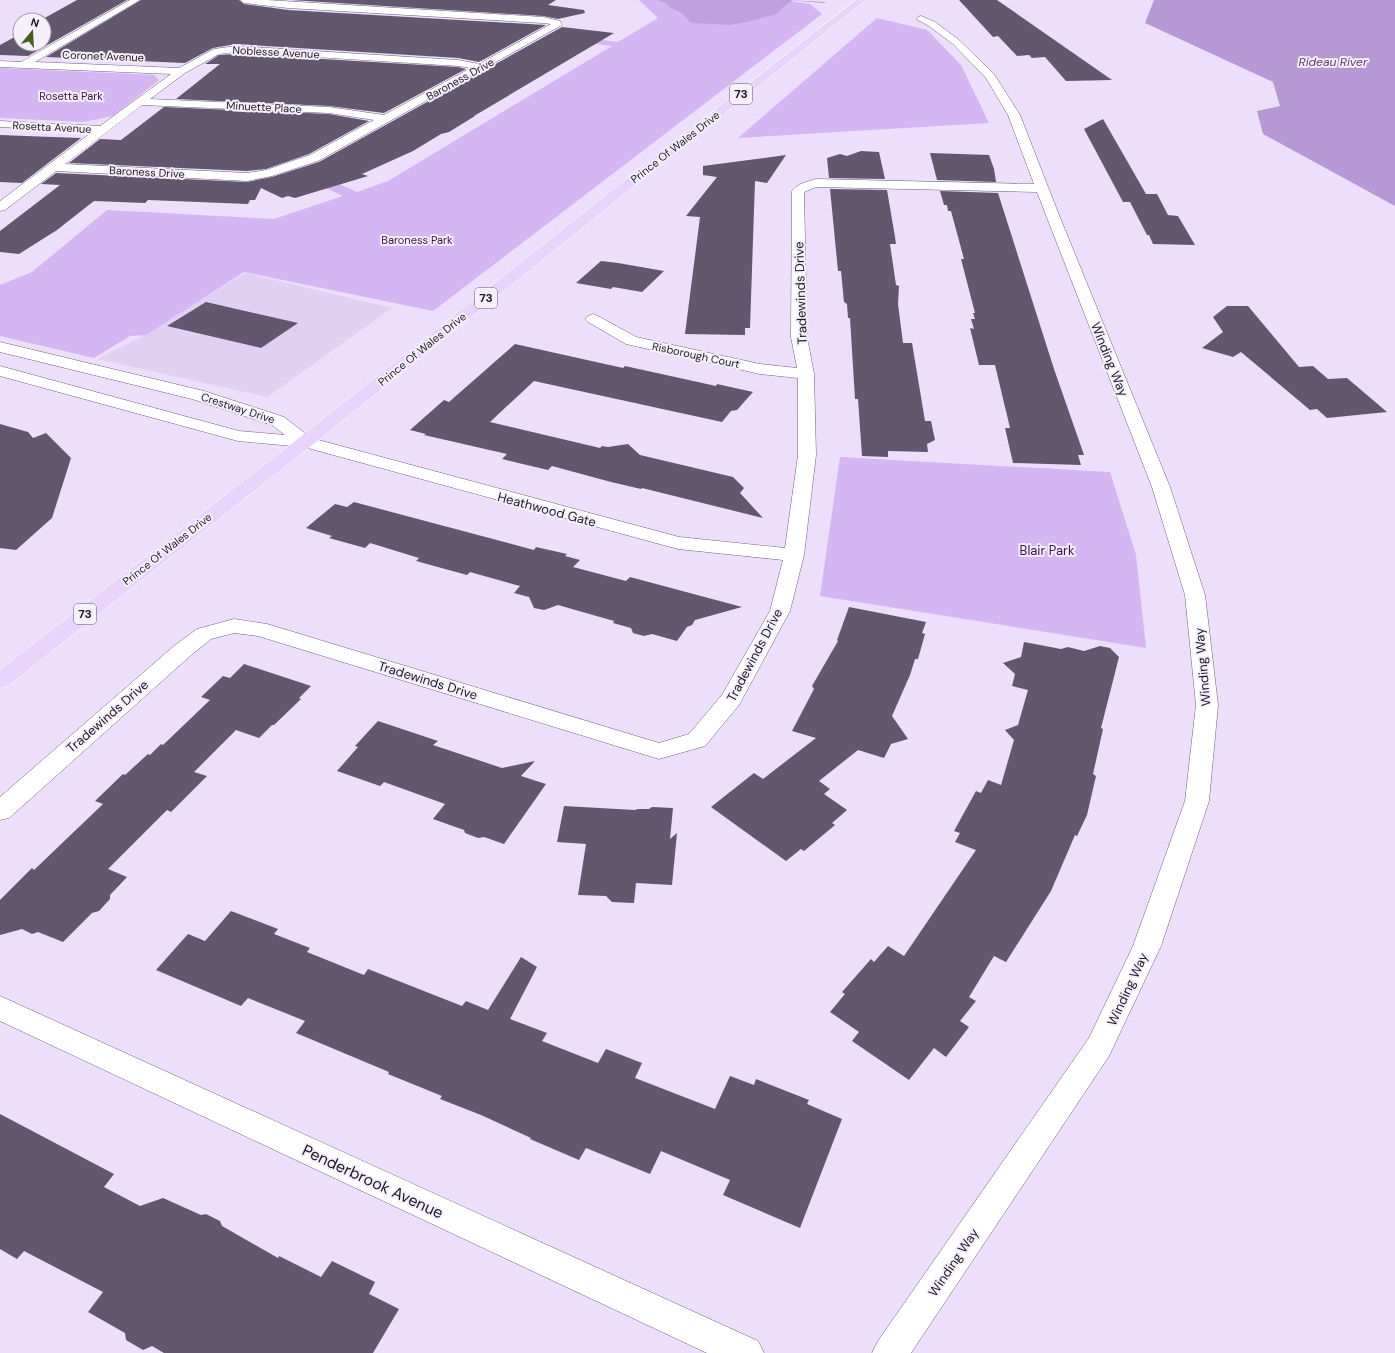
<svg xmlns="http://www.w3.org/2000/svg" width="1395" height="1353" viewBox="0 0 1395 1353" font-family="'DM Sans',sans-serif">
<rect width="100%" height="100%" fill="#eddefb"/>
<polygon fill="#e2d0f3" points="245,273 392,308 267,397 97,359 139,338"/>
<g fill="#d5b5f2">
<polygon points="639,0 784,0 810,4 822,14 433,311 244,272 146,335 130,336 94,358 0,336 0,285 32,272 107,210 274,219 343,196 296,174 309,170 357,192 388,181 612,46 554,38 560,35 618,42 658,18"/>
<polygon points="877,18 927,30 961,65 989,123 738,138"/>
<polygon points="0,68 154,75 159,80 113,116 83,122 0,118"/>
<polygon points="840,457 1110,472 1136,555 1146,648 820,596"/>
</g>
<polygon fill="#c1a0df" points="657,0 792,0 776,14 751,21 730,25 691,23 682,13 669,7 668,4"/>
<polygon fill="#b797d4" points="1154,0 1395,0 1395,206 1263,134 1257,111 1280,106 1273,82 1145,23"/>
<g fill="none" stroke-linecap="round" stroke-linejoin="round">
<polygon fill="#b797d4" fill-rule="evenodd" points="786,0 826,2 824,3"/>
</g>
<g fill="#63576f">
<polygon points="77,0 127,0 28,56 0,55 0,45 20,34 20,44 44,44 44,20 41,20"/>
<polygon points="141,0 239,0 244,4 288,10 546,25 479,62 458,58 236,44 213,48 185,63 46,57"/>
<polygon points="291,0 556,0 548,5 584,10 585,13 558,19 543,16"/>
<polygon points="959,0 997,0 1112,80 1066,81 1045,57 1032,58 1029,55 1017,56 998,36 993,37"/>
<polygon points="562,27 614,33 474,116 475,116 449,132 441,134 413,151 362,174 368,176 295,198 288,196 282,198 261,188 255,200 250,200 248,204 148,200 145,203 94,201 57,230 19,254 0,252 0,231 60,185 41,184 56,173 247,182 272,177 319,162"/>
<polygon points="236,54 458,67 466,69 384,113 329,106 176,99 220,64 205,64 219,55"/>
<polygon points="164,107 329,114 369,121 309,154 266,169 247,171 69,163 100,139 121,140"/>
<polygon points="1103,119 1146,194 1157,194 1168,215 1178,216 1195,245 1153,244 1149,235 1147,235 1130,202 1123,202 1084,129"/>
<polygon points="0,135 52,137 81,138 22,183 0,182"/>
<polygon points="861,151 879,152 885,179 829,178 827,158 840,154 847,156"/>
<polygon points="930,153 989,155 994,169 996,182 937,180"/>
<polygon points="786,155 767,183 755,181 750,328 745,328 745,335 685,334 700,217 686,216 717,177 703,175 703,166"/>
<polygon points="830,189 887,190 895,237 896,244 890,244 896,285 899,286 898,304 903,343 912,343 925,421 931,421 935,440 927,444 928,452 888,451 888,457 862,456 858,399 855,399 850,318 848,318 847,304 844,302 841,271 838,271"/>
<polygon points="940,191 998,193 1054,369 1084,455 1078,455 1081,465 1013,463 1005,428 1010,428 995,365 979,365 970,328 974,329 971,319 975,319 973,313 975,313 961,259 964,259 951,211 948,211 947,205 944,205"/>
<polygon points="601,261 618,263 664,271 642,292 613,287 611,289 576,283"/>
<polygon points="206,302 298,323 261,348 167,326"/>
<polygon points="1227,306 1248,306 1299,367 1313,366 1328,379 1347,378 1387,412 1327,418 1317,409 1310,410 1241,352 1233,357 1202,348 1223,332 1213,317"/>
<polygon points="515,344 623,368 625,366 716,386 717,384 753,392 737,410 731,411 722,422 534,381 490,422 600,448 602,446 608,447 628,444 640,455 733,477 744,488 740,493 763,518 642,488 641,489 611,482 552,466 548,470 502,459 507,454 424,435 426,434 410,430 444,400 449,402"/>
<polygon points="0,424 28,432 33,438 46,433 71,458 52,518 16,550 0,548"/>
<polygon points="354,502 534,550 536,547 567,554 565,556 580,560 573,567 626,581 630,577 742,607 695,620 692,625 687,627 677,641 652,634 644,636 633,633 631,628 613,623 614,621 558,605 544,610 534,608 529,597 514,593 520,586 470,572 467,575 416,561 419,558 370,543 365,548 329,538 332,536 306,528 335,504 347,507"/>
<polygon points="849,607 926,622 922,633 925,634 918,659 915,659 910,675 892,716 908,739 891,744 884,758 858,750 819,781 830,789 824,794 847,810 832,823 835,825 804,851 801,849 786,861 711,807 754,773 763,779 816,738 792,731 814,689 812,686 838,641 837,640"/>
<polygon points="1024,642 1061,649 1068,647 1084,651 1100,646 1110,648 1119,657 1101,728 1103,729 1093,774 1096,776 1087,815 1077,836 1075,835 1051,891 1006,962 994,956 969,997 976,1001 960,1021 969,1027 946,1057 934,1048 909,1080 852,1041 859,1032 830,1012 845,994 842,992 871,959 874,962 888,946 904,956 976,850 955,842 960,833 954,831 976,791 981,793 988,780 1001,785 1014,740 1005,730 1018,725 1028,690 1012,686 1015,674 1003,663 1021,657"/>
<polygon points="244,664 311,686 299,698 301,699 274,725 272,725 259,738 236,730 194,772 207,776 171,812 167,810 108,869 127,877 110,895 110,899 99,911 92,913 63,942 38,932 32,934 22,929 0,935 0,900 32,868 34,870 103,804 95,801 123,774 125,775 148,754 150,755 161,744 163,745 210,700 201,697 223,676 230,678"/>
<polygon points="378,721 438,741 433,745 502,768 535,761 521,776 546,784 504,844 484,837 478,838 465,833 464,830 433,819 445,804 384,782 380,786 337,771 358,747 355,746"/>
<polygon points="564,806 635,810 638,809 649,809 652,807 673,808 670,839 677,833 672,885 636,883 634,903 612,902 606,896 578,895 586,844 557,842"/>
<polygon points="231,911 278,929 274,934 310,948 307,952 364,975 368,969 462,1006 466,1001 488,1010 521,957 537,967 510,1019 547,1033 542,1041 598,1063 606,1049 642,1063 635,1078 715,1109 730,1076 754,1085 756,1079 809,1100 807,1104 842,1119 800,1228 723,1195 730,1180 661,1151 650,1174 586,1148 579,1160 530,1139 531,1138 481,1115 440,1099 442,1096 388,1074 389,1072 296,1033 305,1021 248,998 241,1006 156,970 188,934 205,941"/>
<polygon points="0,1114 114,1174 104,1187 140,1206 163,1198 201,1215 206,1214 220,1221 222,1226 278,1258 279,1256 321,1277 332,1261 375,1282 369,1294 399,1309 373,1353 164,1353 152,1346 143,1350 126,1340 125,1333 88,1312 103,1292 24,1251 17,1259 0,1249"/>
</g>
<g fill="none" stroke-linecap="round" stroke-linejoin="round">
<g stroke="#6e627a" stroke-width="1">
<g id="minor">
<path d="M130 0H140L35 62 179 68 214 49 236 46 458 60 479 64 551 24 543 23 288 8 244 3 240 0H267L543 17 560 21 562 25 318 161 272 176 247 181 56 171 5 210 0 211V201L92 132 0 127V121L100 126 171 74 0 67V61L21 62ZM236 52 458 66 471 68 384 115 329 107 150 99 185 73 219 54ZM142 105 329 113 374 120 310 155 266 170 247 173 65 164Z"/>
<path d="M921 16 935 22 959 40 994 74 1020 115 1059 215 1170 487 1205 595 1218 705 1209 801 1161 946 1109 1056 911 1353H872L878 1341 1089 1038 1133 946 1185 801 1196 705 1185 595 1152 487 1037 192 816 187 804 192 807 337 814 374 816 455 804 555 790 611 739 705 705 746 659 759 258 636 234 633 211 639 190 656 9 818 0 820V797L174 646 197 629 234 619 267 624 659 743 689 734 722 695 770 611 783 560 678 549 304 447 238 441 0 376V366L239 431 285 435 272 425 192 399 0 352V342L204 391 284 417 311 438 679 537 785 548 798 455V378L760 374 626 344 588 322 585 319 588 316 593 314 598 316 636 337 760 364 797 368 791 337 792 191C798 183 807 182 816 179L1034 184 1008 115 986 78 953 44 929 26 916 19 918 17Z"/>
<polygon points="0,996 758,1341 764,1353 707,1353 0,1021"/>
</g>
</g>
<g stroke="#fff" stroke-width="1">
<polygon id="major" points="856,0 866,0 311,446 8,686 0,688 0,670 299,438 625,180"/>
</g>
<use href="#minor" fill="#fff" fill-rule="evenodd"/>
<use href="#major" fill="#e8d3fd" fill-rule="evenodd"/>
</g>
<g text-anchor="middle" stroke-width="4" stroke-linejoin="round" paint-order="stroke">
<g font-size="11" fill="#1d1822" stroke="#f5f0fb">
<text transform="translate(276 52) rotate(3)" y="4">Noblesse Avenue</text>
<text transform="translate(103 56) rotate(2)" y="4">Coronet Avenue</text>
<text transform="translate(460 79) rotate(-29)" y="4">Baroness Drive</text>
<text transform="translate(264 107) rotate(3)" y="4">Minuette Place</text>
<text transform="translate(52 127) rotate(3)" y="4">Rosetta Avenue</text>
<text transform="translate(675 147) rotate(-38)" y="4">Prince Of Wales Drive</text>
<text transform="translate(147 172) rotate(3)" y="4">Baroness Drive</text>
<text transform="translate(422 349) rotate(-39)" y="4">Prince Of Wales Drive</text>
<text transform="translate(696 355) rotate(12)" y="4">Risborough Court</text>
<text transform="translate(238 408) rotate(18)" y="4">Crestway Drive</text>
<text transform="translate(167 549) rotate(-38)" y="4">Prince Of Wales Drive</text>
</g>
<g font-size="11" fill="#3c0f59" stroke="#f5f0fb">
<text x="71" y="100">Rosetta Park</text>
<text x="417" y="244">Baroness Park</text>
</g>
<g font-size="12" font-style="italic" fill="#5e347e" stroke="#f5f0fb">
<text x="1333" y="66">Rideau River</text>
</g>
<g fill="#f5f0fb" stroke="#5e5963" stroke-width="1">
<rect x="730" y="84" width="22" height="20" rx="3"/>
<rect x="475" y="288" width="22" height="20" rx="3"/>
<rect x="74" y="604" width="22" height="20" rx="3"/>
</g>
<g font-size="12" font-weight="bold" fill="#1d1822">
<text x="741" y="98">73</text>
<text x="486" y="302">73</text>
<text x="85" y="618">73</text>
</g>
<g font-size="13" fill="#1d1822" stroke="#f5f0fb">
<text transform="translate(800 293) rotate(-92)" y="5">Tradewinds Drive</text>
<text transform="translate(1110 359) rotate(68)" y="5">Winding Way</text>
<text transform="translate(547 509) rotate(15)" y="5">Heathwood Gate</text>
<text transform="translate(754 655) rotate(-62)" y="5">Tradewinds Drive</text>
<text transform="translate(1202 667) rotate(-95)" y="5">Winding Way</text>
<text transform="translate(428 680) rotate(17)" y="5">Tradewinds Drive</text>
<text transform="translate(107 716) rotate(-41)" y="5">Tradewinds Drive</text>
<text transform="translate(1127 989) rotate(-65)" y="5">Winding Way</text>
<text transform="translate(953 1262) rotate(-56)" y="5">Winding Way</text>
</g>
<g font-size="13" fill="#3c0f59" stroke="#f5f0fb">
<text x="1047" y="555">Blair Park</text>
</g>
<g font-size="16" fill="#1d1822" stroke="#f5f0fb">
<text transform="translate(373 1181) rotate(25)" y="6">Penderbrook Avenue</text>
</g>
</g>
<g transform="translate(32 32) rotate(18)"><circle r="19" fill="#f5f0fb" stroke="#9f9aa4"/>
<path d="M0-3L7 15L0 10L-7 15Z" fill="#456113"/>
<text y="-6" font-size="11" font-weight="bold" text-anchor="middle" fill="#1d1822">N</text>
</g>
</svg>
